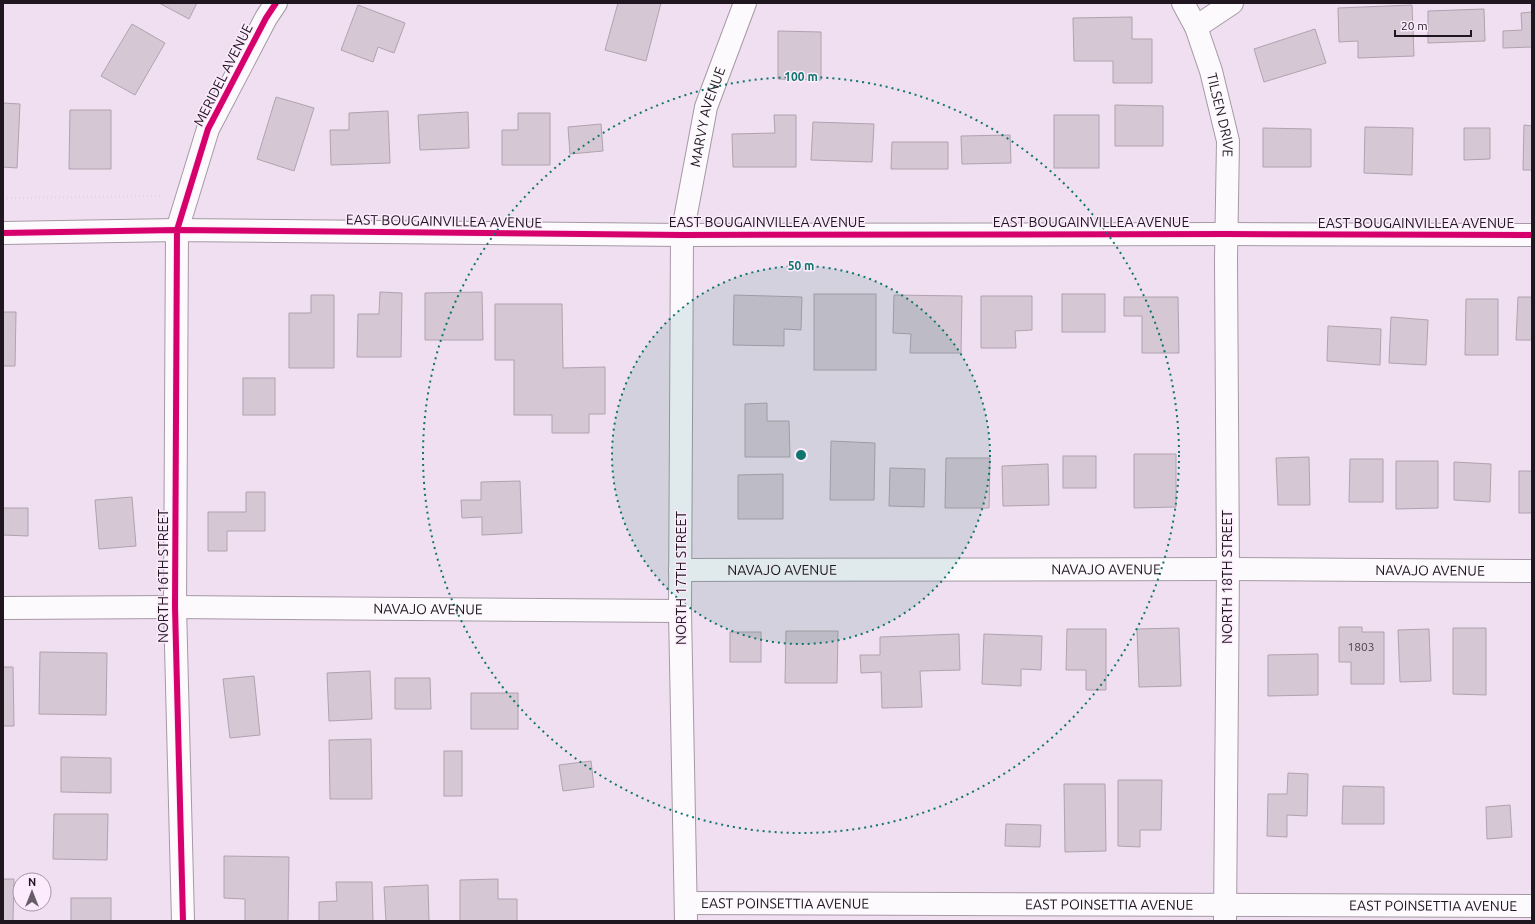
<svg xmlns="http://www.w3.org/2000/svg" width="1535" height="924" viewBox="0 0 1535 924" font-family="Ubuntu,sans-serif">
<rect width="100%" height="100%" fill="#f0dff0"/>
<g fill="#d5c7d3" stroke="#b0a2ae">
<polygon points="159,3 197,3 189,19"/>
<polygon points="618,3 661,3 646,61 605,50"/>
<polygon points="358,5 405,23 394,53 378,47 373,62 341,50"/>
<polygon points="1412,5 1414,56 1358,58 1358,41 1339,42 1338,8"/>
<polygon points="1484,9 1485,41 1428,43 1428,11"/>
<polygon points="1532,12 1532,47 1503,48 1503,31 1522,30 1521,13"/>
<polygon points="1132,17 1132,39 1152,39 1152,83 1113,83 1113,61 1074,61 1073,18"/>
<polygon points="132,24 165,43 135,95 101,76"/>
<polygon points="1315,29 1326,63 1264,82 1254,49"/>
<polygon points="778,31 821,32 821,80 778,79"/>
<polygon points="276,97 314,108 294,171 257,159"/>
<polygon points="3,103 20,104 17,168 3,167"/>
<polygon points="1115,105 1163,106 1163,146 1115,146"/>
<polygon points="70,110 111,110 111,169 69,169"/>
<polygon points="388,111 390,163 331,165 330,130 349,130 349,113"/>
<polygon points="468,112 469,148 420,150 418,115"/>
<polygon points="518,113 550,113 550,165 502,165 502,130 518,130"/>
<polygon points="774,115 796,115 796,167 733,167 732,134 775,133"/>
<rect x="1054" y="115" width="45" height="53"/>
<polygon points="813,122 874,124 872,162 811,160"/>
<polygon points="601,124 603,151 570,154 568,127"/>
<polygon points="1524,125 1532,126 1532,170 1523,170"/>
<polygon points="1365,127 1413,128 1412,175 1364,173"/>
<polygon points="1263,128 1311,129 1311,167 1263,167"/>
<polygon points="1464,128 1490,128 1490,159 1464,160"/>
<polygon points="1010,135 1011,163 962,164 961,136"/>
<polygon points="892,142 948,142 948,169 891,169"/>
<polygon points="380,292 402,293 401,357 357,357 358,314 379,314"/>
<polygon points="482,292 483,340 425,340 425,293"/>
<rect x="814" y="294" width="62" height="76"/>
<rect x="1062" y="294" width="43" height="38"/>
<polygon points="311,295 334,295 334,368 289,368 289,313 311,313"/>
<polygon points="734,295 802,297 801,330 784,329 784,346 733,345"/>
<polygon points="894,295 962,296 961,353 910,353 911,334 893,333"/>
<polygon points="981,296 1032,296 1032,330 1015,331 1016,348 981,348"/>
<polygon points="1124,297 1178,297 1179,353 1142,353 1142,316 1124,316"/>
<polygon points="1518,297 1532,297 1532,340 1516,340"/>
<polygon points="1466,299 1498,299 1498,355 1465,355"/>
<polygon points="495,304 562,304 563,368 605,367 605,414 589,414 589,433 552,433 552,415 514,415 514,360 495,360"/>
<polygon points="3,312 16,312 15,366 3,366"/>
<polygon points="1391,317 1428,320 1426,365 1389,363"/>
<polygon points="1328,326 1381,329 1380,365 1327,361"/>
<rect x="243" y="378" width="32" height="37"/>
<polygon points="767,403 767,421 789,421 790,457 745,457 745,404"/>
<polygon points="831,441 875,443 874,500 830,500"/>
<polygon points="1134,454 1176,454 1176,507 1134,508"/>
<rect x="1063" y="456" width="33" height="32"/>
<polygon points="1309,457 1310,505 1278,505 1276,458"/>
<polygon points="946,458 990,458 989,508 945,508"/>
<polygon points="1350,459 1383,459 1383,502 1349,502"/>
<polygon points="1396,461 1438,461 1438,508 1396,509"/>
<polygon points="1454,462 1491,464 1490,502 1454,500"/>
<polygon points="1048,464 1049,505 1003,506 1002,466"/>
<polygon points="890,468 925,469 924,507 889,506"/>
<rect x="1519" y="471" width="13" height="42"/>
<polygon points="783,474 783,519 738,519 738,475"/>
<polygon points="520,481 522,533 482,535 482,517 462,518 461,500 481,500 481,482"/>
<polygon points="246,492 265,492 265,531 227,531 227,551 208,551 208,512 246,512"/>
<polygon points="132,497 136,546 99,549 95,500"/>
<polygon points="3,508 28,508 28,536 3,535"/>
<polygon points="1339,627 1362,627 1362,632 1384,632 1384,684 1351,684 1351,662 1339,662"/>
<polygon points="1179,628 1181,686 1139,687 1137,629"/>
<polygon points="1453,628 1486,628 1486,695 1453,694"/>
<polygon points="1067,629 1106,629 1106,690 1086,690 1086,670 1066,670"/>
<polygon points="1429,629 1431,681 1400,682 1398,630"/>
<polygon points="786,631 838,631 837,683 785,683"/>
<rect x="730" y="632" width="31" height="30"/>
<polygon points="959,634 960,670 920,671 922,707 882,708 881,672 861,673 860,655 880,655 880,637"/>
<polygon points="984,634 1042,636 1041,670 1021,669 1021,686 982,684"/>
<polygon points="40,652 107,653 106,715 39,714"/>
<polygon points="1318,654 1318,695 1268,696 1268,655"/>
<polygon points="3,667 13,667 14,726 3,726"/>
<polygon points="370,671 372,719 329,721 327,673"/>
<polygon points="254,676 260,735 230,738 223,679"/>
<polygon points="395,678 430,678 431,709 395,709"/>
<rect x="471" y="693" width="47" height="36"/>
<polygon points="371,739 372,799 330,799 329,740"/>
<rect x="444" y="751" width="18" height="45"/>
<polygon points="61,757 111,758 111,793 61,792"/>
<polygon points="591,761 594,787 563,791 559,765"/>
<polygon points="1288,773 1308,774 1307,816 1287,815 1287,837 1267,836 1268,794 1287,794"/>
<polygon points="1118,780 1162,780 1161,830 1140,830 1140,847 1118,846"/>
<polygon points="1064,784 1105,784 1106,851 1065,852"/>
<polygon points="1343,786 1384,787 1384,824 1342,824"/>
<polygon points="1510,805 1512,837 1487,839 1486,807"/>
<polygon points="54,814 108,814 107,860 53,859"/>
<polygon points="1006,824 1041,825 1040,847 1005,846"/>
<polygon points="224,856 289,857 288,921 245,921 245,899 224,898"/>
<polygon points="3,879 14,879 13,921 3,921"/>
<polygon points="498,879 498,899 517,899 517,921 460,921 460,880"/>
<polygon points="336,882 372,882 373,921 319,921 319,902 337,901"/>
<polygon points="428,885 429,921 386,921 384,887"/>
<rect x="71" y="898" width="40" height="23"/>
</g>
<g fill="none" stroke-linecap="round" stroke-linejoin="round">
<g stroke="#a599a5" stroke-width="24">
<g id="minor">
<path id="s1" d="M1183 3 1196 27 1211 71 1228 141 1226 260 1228 569 1225 921"/>
<polyline points="1196,27 1232,3"/>
<path id="s2" d="M680 570 1228 569 1532 571"/>
<path id="s3" d="M3 608 175 607 680 611"/>
<path id="s4" d="M686 903 1532 906"/>
<polyline points="183,921 175,607 177,230 208,129 266,18 276,3"/>
<path id="s5" d="M686 921 680 611 682 235 706 107 745 3"/>
</g>
</g>
<g stroke="#a599a5" stroke-width="24">
<polyline id="tertiary" points="3,233 177,230 682,235 1226,234 1532,235"/>
</g>
<polyline stroke="#ded9de" stroke-width="2.5" stroke-dasharray="1 3" stroke-linecap="butt" points="3,198 162,196"/>
<use href="#minor" stroke="#fdfafd" stroke-width="22"/>
<use href="#tertiary" stroke="#fdfafd" stroke-width="22"/>
<g stroke="#fcebfc" stroke-width="8">
<g id="cycleway">
<polyline points="3,233 177,230 682,235 1226,234 1532,235"/>
<polyline points="183,921 175,607 177,230 208,129 266,18 276,3"/>
</g>
</g>
<use href="#cycleway" stroke="#d6006c" stroke-width="6"/>
</g>
<circle cx="801" cy="455" r="189" fill="#0f766e" fill-opacity=".12"/>
<g fill="none" stroke="#0f766e" stroke-width="2" stroke-dasharray="2 4">
<circle cx="801" cy="455" r="189"/>
<circle cx="801" cy="455" r="378"/>
</g>
<g text-anchor="middle" stroke-width="3" stroke-linejoin="round" paint-order="stroke">
<g font-size="12" fill="#4e434e">
<text x="1361" y="651">1803</text>
</g>
<g font-size="14" fill="#201620" stroke="#fcebfc">
<text transform="translate(223 75) rotate(-63)" y="5">MERIDEL AVENUE</text>
<text dy="5" stroke="none"><textPath href="#s1" startOffset="119">TILSEN DRIVE</textPath></text>
<text dy="5" stroke="none"><textPath href="#s5" startOffset="807">MARVY AVENUE</textPath></text>
<text transform="translate(444 221) rotate(1)" y="5">EAST BOUGAINVILLEA AVENUE</text>
<text x="767" y="227">EAST BOUGAINVILLEA AVENUE</text>
<text x="1091" y="227">EAST BOUGAINVILLEA AVENUE</text>
<text x="1416" y="228">EAST BOUGAINVILLEA AVENUE</text>
<text dy="5" stroke="none"><textPath href="#s2" startOffset="426">NAVAJO AVENUE</textPath></text>
<text dy="5" stroke="none"><textPath href="#s2" startOffset="102">NAVAJO AVENUE</textPath></text>
<text dy="5" stroke="none"><textPath href="#s2" startOffset="750">NAVAJO AVENUE</textPath></text>
<text transform="translate(163 576) rotate(-90)" y="5">NORTH 16TH STREET</text>
<text transform="translate(1227 577) rotate(-90)" y="5">NORTH 18TH STREET</text>
<text transform="translate(681 578) rotate(-90)" y="5">NORTH 17TH STREET</text>
<text dy="5" stroke="none"><textPath href="#s3" startOffset="425">NAVAJO AVENUE</textPath></text>
<text dy="5" stroke="none"><textPath href="#s4" startOffset="99">EAST POINSETTIA AVENUE</textPath></text>
<text dy="5" stroke="none"><textPath href="#s4" startOffset="423">EAST POINSETTIA AVENUE</textPath></text>
<text dy="5" stroke="none"><textPath href="#s4" startOffset="747">EAST POINSETTIA AVENUE</textPath></text>
</g>
</g>
<circle cx="801" cy="455" r="6" fill="#0f766e" stroke="#fcebfc" stroke-width="2"/>
<g font-size="12" text-anchor="middle" font-weight="bold" fill="#0f766e" stroke="#fcebfc" stroke-width="3" stroke-linejoin="round" paint-order="stroke">
<text x="801" y="81">100 m</text>
<text x="801" y="270">50 m</text>
</g>
<rect width="1535" height="924" fill="none" stroke="#201620" stroke-width="8"/>
<g transform="translate(32 892)"><circle r="19" fill="#fcebfc" stroke="#a496a4"/>
<path d="M0-3L7 15L0 10L-7 15Z" fill="#695c69"/>
<text y="-6" font-size="11" font-weight="bold" text-anchor="middle" fill="#201620">N</text>
</g>
<path d="M1395 30v6h76v-6" fill="none" stroke="#201620" stroke-width="2"/>
<text x="1401" y="30" font-size="12" fill="#201620" stroke="#fcebfc" stroke-width="3" paint-order="stroke">20 m</text>
</svg>
